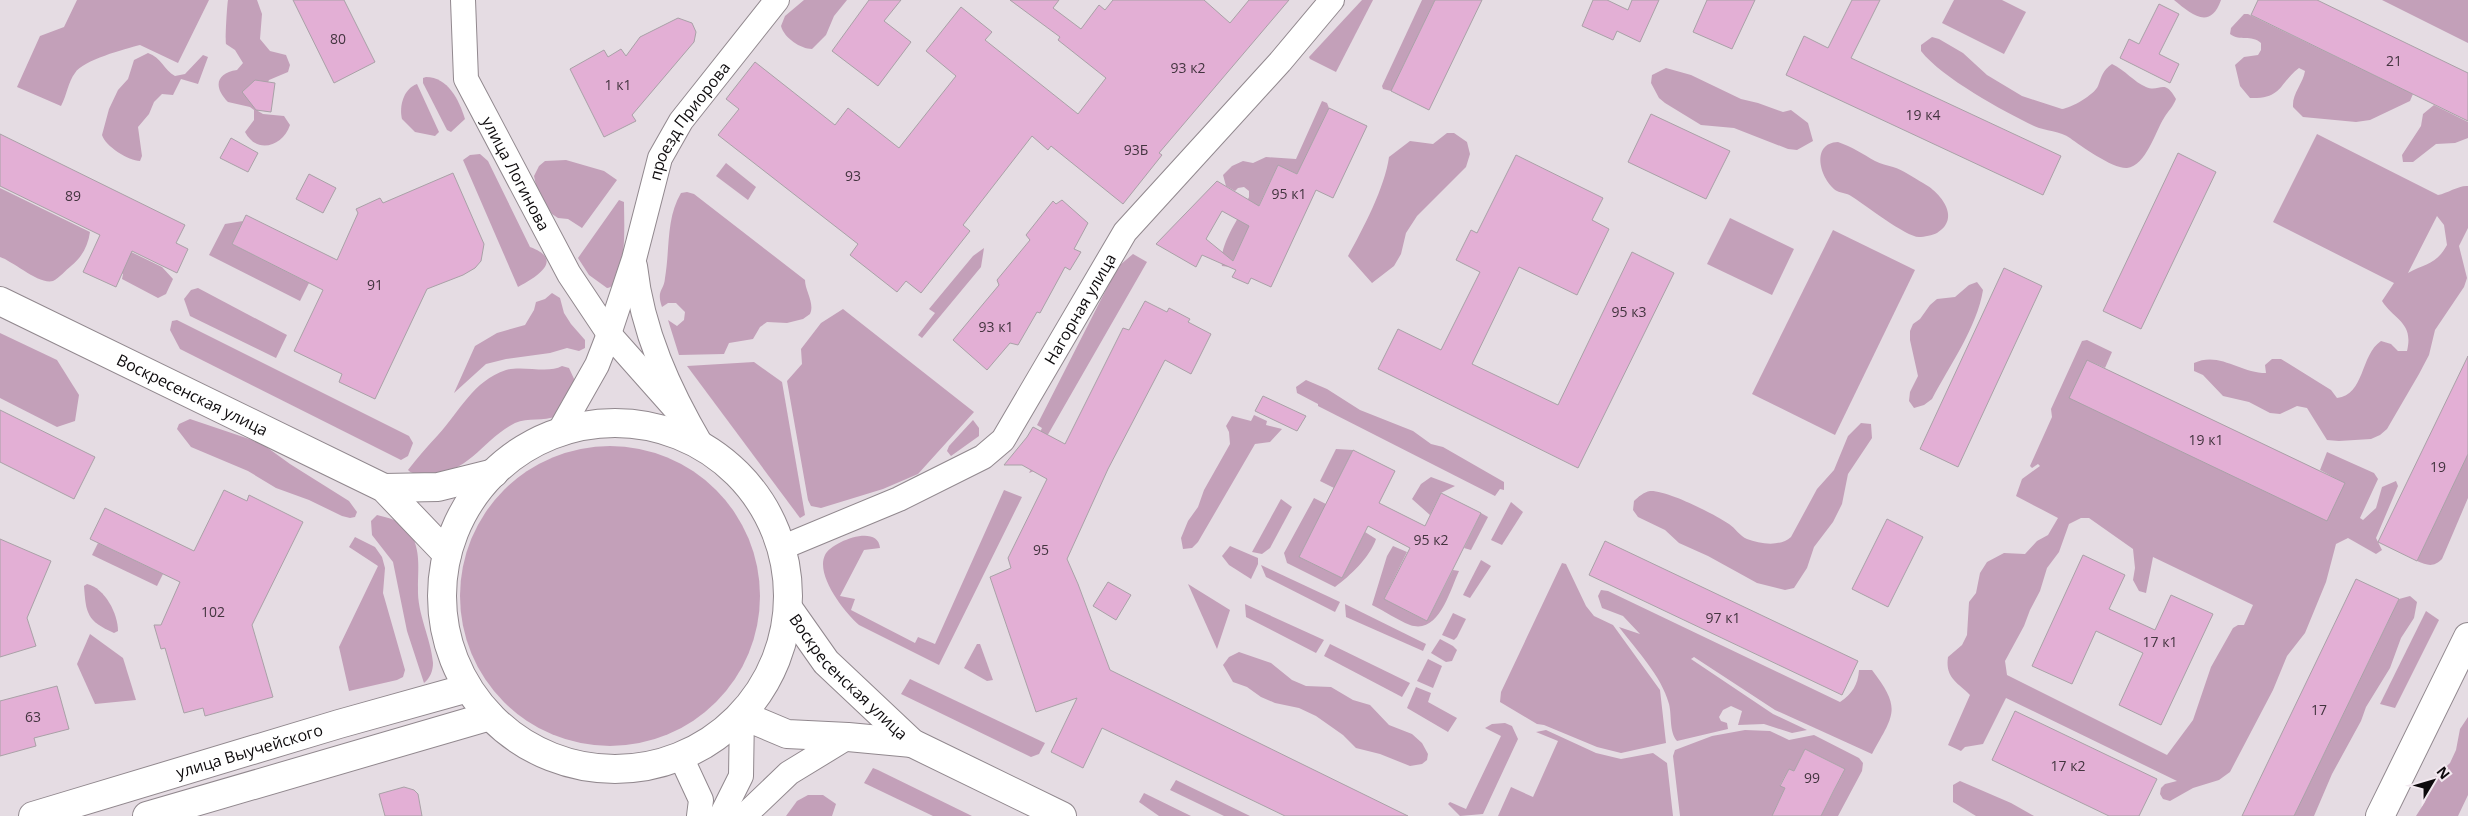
<svg xmlns="http://www.w3.org/2000/svg" width="2468" height="816" viewBox="0 0 2468 816" font-family="'Open Sans',sans-serif">
<rect width="100%" height="100%" fill="#e5dce3"/>
<g fill="#c3a0b9" fill-rule="evenodd">
<path d="M77 0H209L178 63 140 45C125 49 83 60 75 73 68 82 67 95 61 106L17 87 40 36 64 27Z"/>
<path d="M228 0H257L262 14 260 39 270 51 286 55 290 65 288 72 269 80 257 106 258 111 263 114 284 116 290 125C283 146 257 155 245 132L254 120V110L250 107 228 102C213 87 216 73 237 70L243 63 235 50 226 44C225 40 227 5 228 0Z"/>
<path d="M804 0H847L834 16 826 35 812 49C801 49 784 38 781 26L785 16Z"/>
<polygon points="1362,0 1373,0 1336,72 1310,59 1309,57"/>
<polygon points="1422,0 1435,0 1391,91 1383,89 1382,86"/>
<polygon points="1954,0 2002,0 2026,12 2004,54 1942,23"/>
<path d="M2174 0H2221C2210 31 2191 14 2174 0Z"/>
<polygon points="2382,0 2468,0 2468,43"/>
<path d="M2244 14H2248L2413 94 2410 101 2370 120 2356 122 2303 117 2293 107C2292 93 2303 84 2305 71L2299 68C2278 84 2283 99 2250 98L2240 86 2235 65 2244 57 2258 55 2261 50V43C2251 34 2240 42 2230 34L2231 28Z"/>
<path d="M1932 37 1939 39 1963 53 1987 75 2022 96 2062 109C2071 108 2094 95 2098 86 2102 76 2102 71 2112 64 2125 70 2134 82 2146 87 2160 93 2164 77 2176 99 2173 107 2168 111 2164 118 2155 132 2146 166 2127 168 2113 169 2081 146 2070 138 2061 131 2045 131 2034 126 2003 111 1942 78 1921 51V45Z"/>
<path d="M148 53C161 57 164 70 175 76L185 74 203 55 208 57 198 84 181 79 173 95 162 94 154 102 149 114 138 127 142 156 140 161C129 161 105 146 102 135L109 109 118 90 128 79 134 60Z"/>
<polygon points="1666,68 1691,75 1741,99 1758,103 1783,112 1791,110 1808,123 1813,141 1797,150 1788,149 1734,128 1701,125 1665,103 1659,98 1651,83 1652,75"/>
<path d="M426 77C448 77 459 100 465 119L451 132 447 130 423 83V78Z"/>
<path d="M417 84 439 132 435 136 415 132 402 119C399 107 403 89 417 84Z"/>
<path d="M1322 101 1327 103 1329 108 1297 174 1278 165 1230 267 1222 266C1218 245 1241 216 1249 197V191L1244 187 1238 188 1235 191 1226 186 1223 175 1232 166 1243 161 1253 163 1266 157 1296 159Z"/>
<polygon points="2434,105 2468,122 2468,138 2455,143 2436,144 2413,162 2403,162 2402,155 2421,126 2423,114"/>
<path d="M1447 133H1454L1467 142 1470 154 1466 167 1417 216 1406 233 1401 254 1394 266 1372 283 1348 256C1363 229 1385 187 1389 157L1410 141 1433 144Z"/>
<path d="M2317 134 2438 195C2448 193 2459 185 2468 186V228L2459 246 2467 278 2464 287 2435 330 2429 355 2419 374 2387 429 2380 435 2371 439 2339 441 2327 440 2307 408 2297 406 2280 414 2270 413 2249 402 2223 396 2203 375 2194 371V363C2219 351 2240 373 2266 373L2265 365 2272 359H2281L2331 390 2337 398C2365 395 2360 355 2381 341L2391 344 2398 351H2407C2414 322 2394 320 2382 301L2394 283 2273 222ZM2437 216 2444 225 2447 245C2436 265 2426 263 2408 273Z"/>
<path d="M1838 142C1852 147 1863 154 1875 161 1881 164 1887 165 1893 167 1903 170 1914 178 1923 183 1940 192 1962 218 1937 233 1933 235 1924 237 1919 237 1906 237 1864 204 1851 196 1847 193 1841 193 1837 191 1820 180 1810 143 1838 142Z"/>
<path d="M480 154 488 161 530 247C566 260 535 278 518 287L463 160 470 155Z"/>
<polygon points="566,160 604,171 617,180 582,228 568,219 558,218 552,214 537,190 534,176 539,166 545,161"/>
<polygon points="726,163 756,187 748,200 716,176"/>
<path d="M0 188 90 232C88 246 82 257 71 266 66 270 59 278 53 281 39 285 13 261 0 257Z"/>
<path d="M687 192 694 194 805 280C805 291 815 303 810 314L803 319 787 323 767 322 760 327 753 339 729 343 724 354 679 355 668 320 677 326 684 320 685 312 676 303H668L662 307C656 290 664 291 665 278 670 249 666 218 681 193Z"/>
<path d="M619 200 624 202C624 219 628 286 607 288L589 275 578 258Z"/>
<polygon points="1730,218 1794,249 1772,295 1707,264"/>
<polygon points="243,221 232,244 309,283 300,301 209,255 225,224"/>
<polygon points="1833,230 1915,270 1835,435 1752,394"/>
<polygon points="123,248 162,267 173,279 166,294 158,298 122,279 123,274 110,268"/>
<polygon points="984,248 981,267 922,338 918,335 935,313 929,309 973,256"/>
<polygon points="1133,254 1147,262 1046,438 1039,469 1029,473 1044,444 1036,440 1042,428 1037,425 1112,278 1120,265"/>
<path d="M1977 282 1983 290C1977 327 1950 365 1932 399L1924 405 1914 408 1909 401 1910 392 1918 376 1910 340V331L1913 324 1920 319 1930 305 1937 299 1955 297 1969 285Z"/>
<polygon points="198,288 287,335 276,358 190,316 184,299 191,290"/>
<polygon points="552,293 560,298 564,313 571,324 585,340 585,348 579,351 567,348 550,353 506,359 486,364 454,393 475,346 497,333 525,325 534,310 536,302 545,299"/>
<polygon points="843,309 974,412 918,474 883,489 821,508 811,506 808,500 787,381 802,364 801,349 821,323"/>
<polygon points="177,320 409,436 413,443 408,456 401,460 180,349 170,330 172,321"/>
<polygon points="0,333 57,360 79,395 75,421 57,427 0,398"/>
<path d="M2087 340 2112 352 2105 368 2087 360 2344 483 2320 470 2327 452 2374 473 2378 479 2360 518 2363 520 2376 508 2382 487 2396 481 2398 486 2376 538 2382 550 2376 554 2348 538 2336 544 2326 582 2305 633 2287 656 2273 690 2230 772 2219 780 2193 788 2170 801 2163 799 2160 794 2161 788 2165 784 2177 781 2006 698 1983 744 1965 747 1961 751 1948 745 1970 695C1957 682 1945 678 1948 657L1962 645 1967 635 1969 602 1976 593 1980 573 1987 562 2004 553 2025 554 2037 541 2048 535 2058 518 2016 496 2022 479 2040 466 2038 464 2032 468 2030 466 2052 417 2051 409 2082 341ZM2081 518H2089L2133 549 2135 568 2133 580 2139 591 2146 593 2153 557 2253 605 2244 625H2238L2233 628 2211 667 2193 720 2167 755 2007 675 2005 661 2024 626 2030 610 2040 591 2047 568 2059 552 2069 524Z"/>
<polygon points="754,362 782,382 805,515 800,518 687,366"/>
<path d="M562 366 569 368 575 381 562 401 556 416C544 422 528 417 515 423 481 440 471 474 426 474 419 474 413 475 408 470 417 458 427 447 438 435 460 411 473 381 506 370 523 365 548 374 562 366Z"/>
<polygon points="1306,380 1327,389 1360,410 1413,431 1431,444 1443,447 1504,482 1504,490 1500,489 1495,496 1318,406 1318,404 1297,393 1296,387"/>
<polygon points="1254,415 1267,421 1266,425 1282,429 1270,442 1255,444 1198,542 1192,548 1183,549 1181,538 1188,521 1198,507 1204,490 1230,444 1229,432 1226,426 1232,416 1251,421"/>
<polygon points="190,419 261,443 290,464 349,501 357,512 355,517 350,518 342,516 309,500 276,488 248,471 191,447 177,429 179,424"/>
<polygon points="973,420 979,428 979,436 951,456 947,451 949,446"/>
<path d="M1861 423 1871 424 1872 438 1848 474 1842 504 1833 522 1814 547 1807 568 1794 588 1785 590 1757 583 1708 556 1679 543 1665 530 1638 517 1633 510 1634 501C1638 497 1644 492 1650 491 1667 490 1714 514 1729 524 1735 528 1740 536 1747 539 1760 544 1780 547 1791 537L1817 489 1834 470 1848 436Z"/>
<circle cx="610" cy="596" r="150"/>
<polygon points="1336,449 1353,450 1334,488 1320,481"/>
<path d="M2468 454V498L2442 559C2433 568 2427 565 2417 561Z"/>
<polygon points="1431,477 1455,486 1441,493 1430,515 1412,499 1421,484"/>
<path d="M1004 490 1022 497 939 665 859 625C845 613 815 575 825 555 831 542 878 523 880 548L864 550 840 596 855 599 851 610 915 643 918 637 935 644Z"/>
<path d="M1314 498 1326 504 1299 557 1342 578 1365 532 1376 539C1370 557 1350 576 1335 587L1287 563 1284 553Z"/>
<polygon points="1281,499 1292,507 1270,548 1262,554 1252,552"/>
<polygon points="1511,502 1523,512 1502,545 1491,540"/>
<polygon points="1481,513 1488,517 1471,550 1464,548"/>
<path d="M377 515C390 518 402 521 410 532 421 550 418 569 418 588 417 614 431 638 433 663 433 671 430 678 424 683L407 631 393 562 372 535 371 521Z"/>
<polygon points="355,537 375,547 382,557 385,568 383,593 405,670 403,677 397,680 349,691 339,647 378,566 349,547"/>
<polygon points="98,543 163,574 157,586 92,555"/>
<polygon points="1230,546 1258,558 1258,564 1251,579 1229,565 1222,556"/>
<path d="M1393 546 1407 552 1384 599 1427 621 1453 570 1459 571C1450 590 1439 635 1410 625 1397 620 1385 611 1372 605L1387 556Z"/>
<polygon points="1481,560 1491,566 1470,598 1463,595"/>
<polygon points="1562,563 1566,564 1586,606 1594,616 1613,625 1660,690 1666,743 1621,753 1597,747 1544,725 1537,724 1500,702 1501,692"/>
<polygon points="1261,565 1340,602 1335,612 1266,577"/>
<path d="M87 584C105 588 118 614 118 631L114 633C87 621 86 614 84 586Z"/>
<polygon points="1188,584 1230,610 1217,649"/>
<path d="M1601 590 1608 591 1840 702C1852 694 1858 685 1859 670H1872C1902 709 1894 714 1872 754L1775 710 1694 657 1691 659 1773 714 1807 730 1792 733 1764 724 1738 725 1742 711 1731 706 1723 710 1719 717 1721 721 1727 723 1728 729 1677 741C1669 732 1672 716 1669 704 1661 675 1637 651 1619 627L1640 634 1623 616 1602 608 1598 596Z"/>
<polygon points="2410,596 2417,602 2414,618 2401,638 2390,668 2366,707 2361,721 2332,774 2314,816 2294,816 2399,599"/>
<polygon points="1245,604 1324,640 1316,653 1246,617"/>
<polygon points="1345,604 1426,644 1423,651 1346,617"/>
<polygon points="2426,611 2439,620 2395,708 2380,704"/>
<polygon points="1453,613 1466,619 1457,637 1454,640 1442,635"/>
<polygon points="90,634 123,658 136,700 95,704 77,664"/>
<polygon points="1440,639 1453,646 1457,650 1452,661 1446,662 1431,653"/>
<polygon points="977,644 980,644 993,680 987,681 964,668"/>
<polygon points="1330,644 1410,683 1402,697 1324,656"/>
<polygon points="1239,652 1271,663 1292,680 1306,686 1331,687 1353,700 1370,705 1389,725 1412,734 1422,743 1428,754 1427,760 1422,764 1410,766 1380,754 1356,748 1343,735 1316,716 1299,708 1275,703 1261,697 1247,687 1233,682 1223,665 1229,657"/>
<polygon points="1428,659 1442,666 1433,688 1417,681"/>
<polygon points="910,679 1045,743 1039,754 1031,757 901,694"/>
<polygon points="1416,687 1431,693 1428,702 1457,718 1448,732 1407,708"/>
<polygon points="2468,717 2468,795 2458,816 2416,816 2425,802 2431,781 2450,763 2456,750 2460,729"/>
<polygon points="1505,723 1512,726 1518,739 1483,814 1460,816 1448,804 1450,802 1466,809 1501,736 1485,728 1492,724"/>
<polygon points="1546,730 1596,753 1621,759 1653,753 1667,763 1673,816 1498,816 1511,787 1533,797 1558,741 1536,732"/>
<polygon points="1745,730 1770,731 1789,740 1814,735 1859,758 1863,763 1862,771 1838,816 1821,816 1845,769 1805,749 1794,771 1789,769 1780,785 1785,788 1772,816 1680,816 1673,756 1675,750 1712,736"/>
<polygon points="873,768 878,770 972,816 933,816 864,783"/>
<polygon points="1176,780 1250,816 1224,816 1170,790"/>
<polygon points="1960,781 2011,803 2034,816 1976,816 1953,802 1953,785"/>
<polygon points="1144,793 1191,816 1159,816 1139,802"/>
<polygon points="808,795 823,795 836,804 832,816 786,816 797,801"/>
</g>
<g fill="#e3afd5" stroke="#a9a1a7" fill-rule="evenodd">
<polygon points="293,0 344,0 375,62 334,83"/>
<polygon points="869,0 901,0 884,21 911,42 878,86 832,51"/>
<polygon points="1010,0 1059,0 1053,8 1081,29 1099,5 1105,10 1113,0 1204,0 1230,23 1249,0 1289,0 1159,153 1162,155 1123,204 1051,146 1048,150 1032,136 963,225 970,231 921,293 906,281 897,292 850,255 858,244 718,135 739,109 726,99 755,62 835,125 848,108 899,148 956,76 926,51 961,7 992,32 985,40 1078,114 1106,78 1058,40 1060,37"/>
<polygon points="1435,0 1482,0 1429,110 1391,91"/>
<polygon points="1593,0 1607,0 1628,10 1632,0 1659,0 1640,42 1617,31 1613,40 1582,26"/>
<polygon points="1707,0 1755,0 1732,49 1693,32"/>
<polygon points="1852,0 1880,0 1851,58 2061,156 2043,195 1786,75 1804,36 1828,48"/>
<polygon points="2258,0 2317,0 2468,73 2468,121 2251,15"/>
<polygon points="2159,4 2179,14 2159,54 2179,64 2170,83 2120,58 2129,39 2139,44"/>
<polygon points="678,18 692,23 696,32 694,42 632,115 636,121 604,137 570,69 604,50 608,57 621,49 626,56 640,37"/>
<polygon points="255,80 275,83 271,112 256,110 242,92"/>
<path d="M1329 108 1367 126 1333 198 1316 190 1271 287 1251 278 1248 284 1232 277 1236 270 1202 255 1196 267 1156 244 1217 181 1259 206 1278 165 1297 174ZM1222 211 1249 226 1233 261 1206 239Z"/>
<polygon points="1651,114 1730,151 1706,199 1628,162"/>
<polygon points="0,134 185,225 176,243 188,249 177,273 132,251 116,287 83,272 100,235 0,186"/>
<polygon points="231,138 258,153 248,172 220,158"/>
<polygon points="2178,153 2216,172 2141,329 2103,311"/>
<polygon points="1516,155 1603,198 1592,220 1609,229 1577,295 1519,267 1472,364 1558,405 1632,252 1674,273 1578,468 1378,369 1398,329 1441,350 1480,272 1456,260 1471,230 1477,233"/>
<polygon points="453,173 484,244 481,261 475,268 463,275 427,289 375,399 339,382 342,374 294,351 323,290 232,244 246,215 337,260 358,213 356,209 380,198 383,203"/>
<polygon points="309,174 336,188 323,213 296,199"/>
<polygon points="1062,200 1088,223 1074,249 1081,252 1070,270 1065,267 1040,313 1037,312 1018,345 1010,343 987,370 953,340 999,285 997,280 1030,240 1026,235 1053,201 1056,204"/>
<polygon points="2004,268 2042,286 1958,467 1920,449"/>
<polygon points="1145,301 1167,312 1169,308 1190,319 1188,322 1211,334 1191,374 1165,360 1108,469 1067,559 1078,584 1110,670 1408,816 1285,816 1102,728 1083,768 1051,752 1077,698 1036,712 990,577 1011,568 1008,558 1047,479 1022,465 1004,465 1027,437 1033,427 1065,444 1123,328 1129,330"/>
<polygon points="2468,356 2468,454 2417,561 2378,542"/>
<polygon points="2087,360 2345,483 2327,521 2069,398"/>
<polygon points="1263,396 1306,416 1297,431 1255,411"/>
<polygon points="0,410 95,457 74,499 0,462"/>
<polygon points="1353,450 1395,471 1379,503 1425,526 1441,493 1481,513 1427,621 1384,599 1410,548 1368,526 1342,578 1299,557"/>
<polygon points="224,490 247,501 249,495 303,522 252,625 273,697 205,716 203,708 184,713 165,648 161,649 154,625 161,625 180,582 90,539 105,508 194,551"/>
<polygon points="1887,519 1923,537 1888,607 1852,589"/>
<polygon points="0,539 51,561 27,618 36,646 0,657"/>
<polygon points="1605,541 1858,661 1842,695 1589,575"/>
<polygon points="2083,555 2125,575 2109,609 2155,630 2171,595 2213,614 2161,725 2119,705 2143,653 2096,631 2072,684 2032,666"/>
<polygon points="2356,579 2399,599 2294,816 2242,816"/>
<polygon points="1108,582 1131,595 1116,620 1093,606"/>
<polygon points="57,686 69,729 34,738 36,746 0,756 0,701"/>
<polygon points="2015,711 2157,779 2139,816 2109,816 1992,760"/>
<polygon points="1805,749 1845,769 1834,790 1821,816 1772,816 1785,788 1780,786 1789,769 1794,771"/>
<polygon points="404,787 414,790 418,794 422,816 385,816 379,794"/>
</g>
<g fill="none" stroke-linecap="round" stroke-linejoin="round">
<g stroke="#91888e" stroke-width="26">
<g id="minor">
<path id="s1" d="M463 0 466 79 569 274 609 334 688 423"/>
<path d="M635 266C642 331 669 390 702 446"/>
<path id="s2" d="M559 432 597 365 609 334 634 259 660 158 681 121 777 0"/>
<path id="s3" d="M781 548 899 499 983 457 1003 440 1125 232 1280 62 1332 0"/>
<polyline points="681,757 701,800 699,816"/>
<polyline points="721,816 741,776 742,715"/>
<polyline points="744,816 789,773 848,737"/>
</g>
</g>
<g stroke="#91888e" stroke-width="30">
<g id="major">
<path id="s4" d="M0 301 384 488 447 554"/>
<circle cx="615" cy="596" r="173"/>
<polyline points="384,488 438,487 494,473"/>
<path id="s5" d="M788 608 826 662 912 743 1062 816"/>
<polyline points="742,715 787,734 848,737 912,743"/>
<path id="s6" d="M33 816 339 724 468 688"/>
<polyline points="147,816 490,716"/>
<polyline points="2380,816 2468,637"/>
</g>
</g>
<use href="#minor" stroke="#fff" stroke-width="24"/>
<use href="#major" stroke="#fff" stroke-width="28"/>
</g>
<g text-anchor="middle" stroke-width="5" stroke-linejoin="round" paint-order="stroke">
<g font-size="14" fill="#43343f">
<text x="338" y="44">80</text>
<text x="2394" y="66">21</text>
<text x="1188" y="73">93 к2</text>
<text x="618" y="90">1 к1</text>
<text x="1923" y="120">19 к4</text>
<text x="1136" y="155">93Б</text>
<text x="853" y="181">93</text>
<text x="1289" y="199">95 к1</text>
<text x="73" y="201">89</text>
<text x="375" y="290">91</text>
<text x="1629" y="317">95 к3</text>
<text x="996" y="332">93 к1</text>
<text x="2206" y="445">19 к1</text>
<text x="2438" y="472">19</text>
<text x="1431" y="545">95 к2</text>
<text x="1041" y="555">95</text>
<text x="213" y="617">102</text>
<text x="1723" y="623">97 к1</text>
<text x="2160" y="647">17 к1</text>
<text x="2319" y="715">17</text>
<text x="33" y="722">63</text>
<text x="2068" y="771">17 к2</text>
<text x="1812" y="783">99</text>
</g>
<g font-size="16" fill="#0e0b0d" stroke="#f3e9f0">
<text dy="6" stroke="none"><textPath href="#s2" startOffset="340">проезд Приорова</textPath></text>
<text dy="6" stroke="none"><textPath href="#s1" startOffset="186">улица Логинова</textPath></text>
<text dy="6" stroke="none"><textPath href="#s3" startOffset="400">Нагорная улица</textPath></text>
<text dy="6" stroke="none"><textPath href="#s4" startOffset="214">Воскресенская улица</textPath></text>
<text dy="6" stroke="none"><textPath href="#s5" startOffset="92">Воскресенская улица</textPath></text>
<text dy="6" stroke="none"><textPath href="#s6" startOffset="226">улица Выучейского</textPath></text>
</g>
</g>
<g transform="translate(2433 781) rotate(52)" stroke="#f3e9f0" stroke-width="4" paint-order="stroke">
<path d="M0-4L9 19L0 12L-9 19Z" fill="#0e0b0d"/>
<text y="-8" font-size="14" font-weight="bold" text-anchor="middle" fill="#0e0b0d">N</text>
</g>
</svg>
